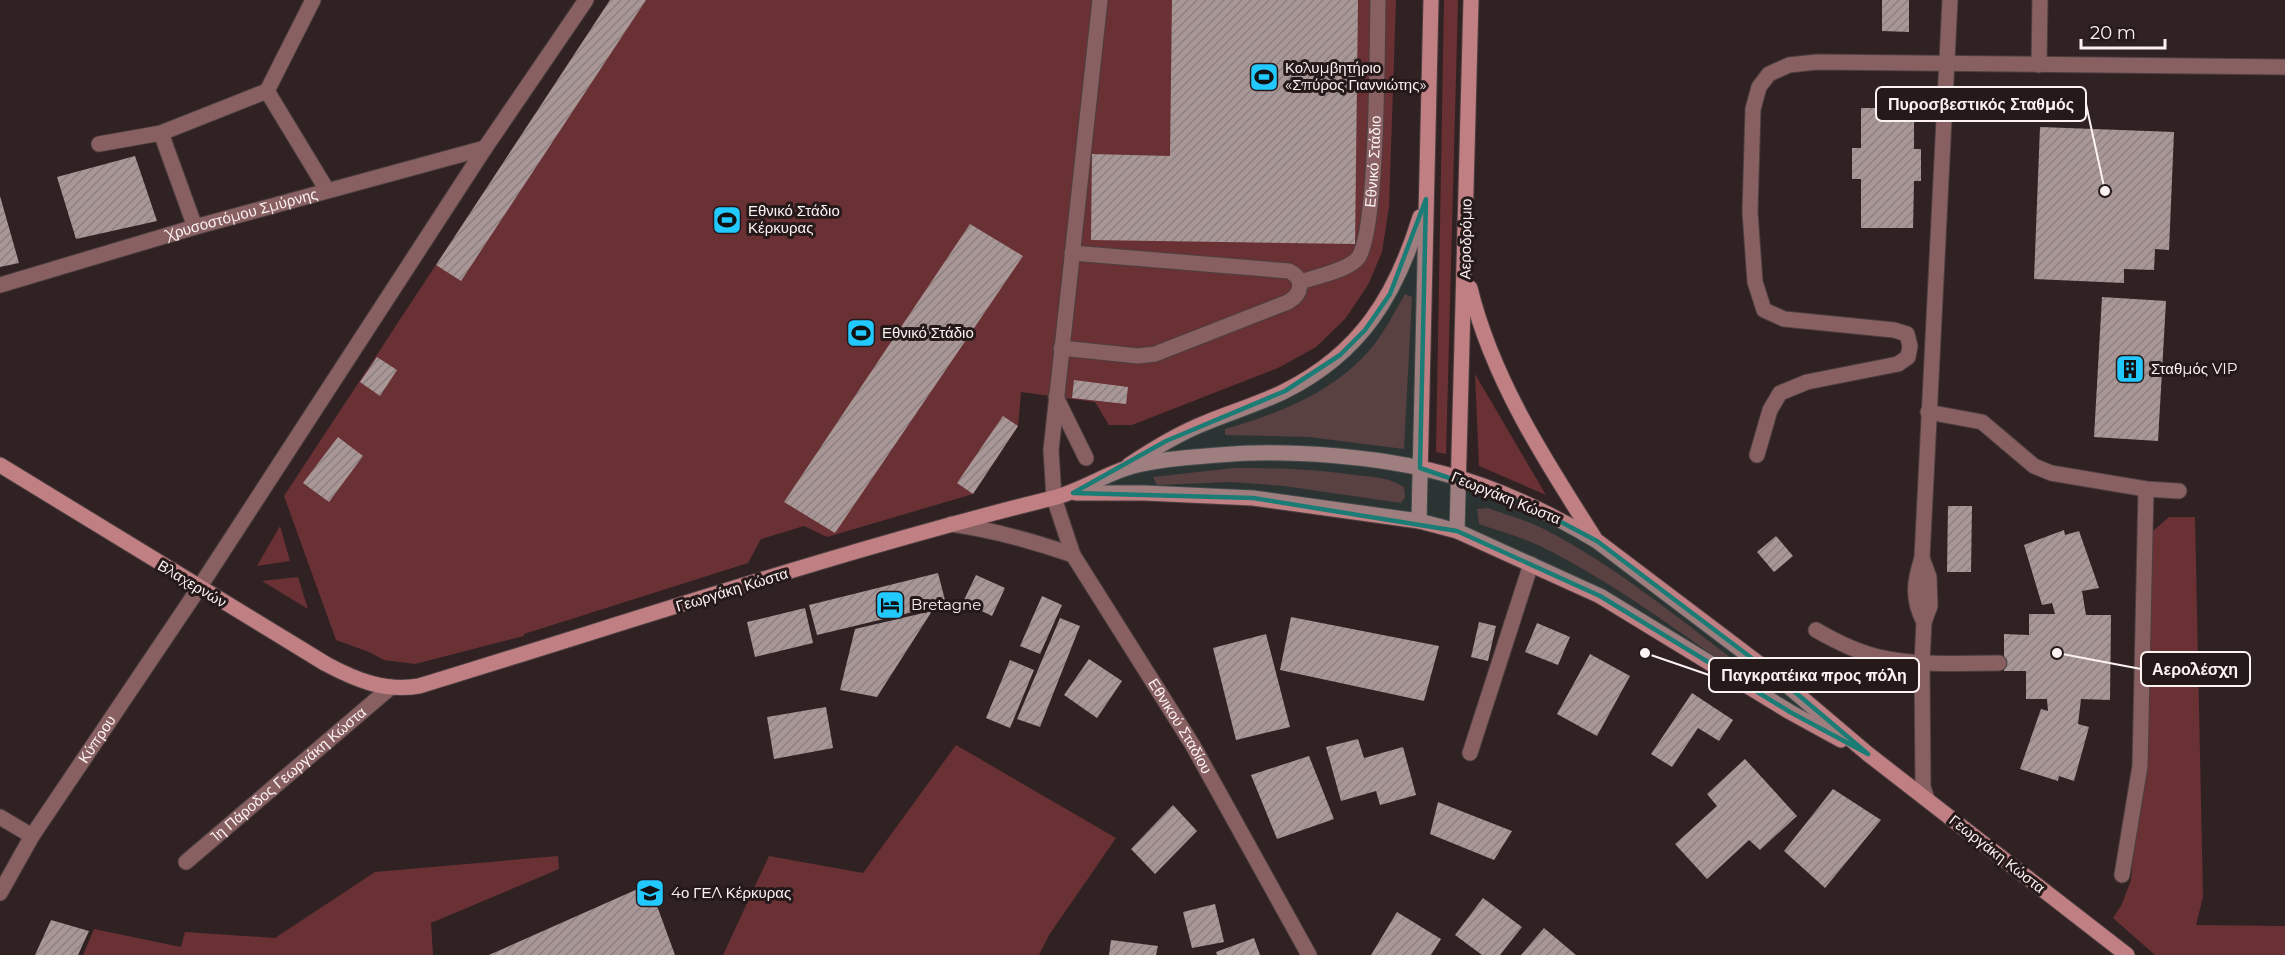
<svg xmlns="http://www.w3.org/2000/svg" width="2285" height="955" viewBox="0 0 2285 955" font-family="Montserrat,sans-serif">
<defs>
<pattern id="building-hatch" width="6" height="6" patternUnits="userSpaceOnUse" patternTransform="scale(1.5)"><rect width="6" height="6" fill="#a99797"/><path d="M-1 1l2-2M0 6l6-6M5 7l2-2" fill="none" stroke="#8d8080"/></pattern>
</defs>
<rect width="100%" height="100%" fill="#302223"/>
<g fill="#6a3135">
<polygon points="610,0 1396,0 1389,207 1382,252 1368,285 1345,319 1316,347 1278,368 1132,425 1109,425 1095,402 1021,392 1018,426 973,494 827,537 804,526 761,539 748,563 524,634 524,636 415,664 384,660 369,652 336,640 284,496"/>
<polygon points="1444,0 1458,0 1446,454 1436,452"/>
<path d="M1405 294 1412 297 1404 449 1309 437 1225 435V429C1277 414 1330 394 1368 352 1383 335 1394 313 1405 294Z"/>
<polygon points="1475,374 1546,495 1479,466"/>
<path d="M1234 468C1275 468 1314 469 1355 475 1372 477 1389 477 1404 487L1405 497 1401 503 1284 486 1231 482 1157 485 1153 477Z"/>
<path d="M1488 508C1506 515 1527 520 1544 529 1614 565 1675 616 1738 663L1734 670C1671 626 1609 580 1540 546 1521 537 1499 531 1479 524L1477 509Z"/>
<polygon points="2169,517 2195,517 2203,897 2196,925 2285,926 2285,955 2155,955 2113,918 2122,904 2131,880 2141,772 2148,551 2153,531"/>
<polygon points="280,526 290,561 257,566"/>
<polygon points="298,577 308,609 262,581"/>
<polygon points="956,745 1116,838 1049,935 1039,955 723,955 769,856 863,873"/>
<polygon points="558,856 559,869 431,923 433,955 83,955 94,929 181,947 185,932 275,938 375,872"/>
</g>
<g fill="url(#building-hatch)">
<polygon points="610,0 646,0 461,281 436,265"/>
<polygon points="1172,0 1358,0 1355,244 1091,240 1092,154 1170,156"/>
<polygon points="1882,0 1909,0 1909,32 1882,31"/>
<polygon points="1861,108 1914,108 1914,149 1921,149 1921,181 1914,181 1913,228 1861,228 1861,179 1852,179 1852,148 1861,148"/>
<polygon points="2040,127 2174,132 2169,250 2155,249 2154,270 2124,269 2124,283 2034,279"/>
<polygon points="135,156 157,221 76,239 57,177"/>
<polygon points="0,196 19,263 0,267"/>
<polygon points="970,224 1023,256 835,533 784,502"/>
<polygon points="2102,297 2166,301 2158,441 2094,437"/>
<polygon points="377,357 397,370 380,396 360,382"/>
<polygon points="1074,380 1128,387 1126,404 1072,398"/>
<polygon points="1003,416 1018,426 973,494 957,483"/>
<polygon points="338,437 363,456 329,502 303,483"/>
<polygon points="1948,506 1972,506 1971,572 1947,572"/>
<polygon points="2064,530 2065,535 2079,531 2099,588 2082,591 2086,615 2111,615 2110,700 2081,699 2078,724 2089,727 2074,781 2059,776 2058,781 2020,769 2041,709 2048,711 2047,699 2026,699 2026,671 2004,671 2004,634 2029,635 2029,614 2055,614 2052,603 2042,605 2024,545"/>
<polygon points="1776,536 1793,556 1774,572 1757,552"/>
<polygon points="938,573 946,604 817,635 809,605"/>
<polygon points="976,575 1005,588 992,616 963,602"/>
<polygon points="1042,596 1062,605 1040,654 1020,646"/>
<polygon points="805,608 813,643 755,657 747,622"/>
<polygon points="932,611 877,697 840,690 855,629"/>
<polygon points="1291,617 1439,646 1424,701 1280,670"/>
<polygon points="1060,618 1080,626 1040,727 1017,719"/>
<polygon points="1479,622 1496,626 1488,661 1471,657"/>
<polygon points="1537,623 1570,637 1558,665 1525,652"/>
<polygon points="1266,634 1290,727 1236,740 1213,648"/>
<polygon points="1590,654 1630,676 1597,736 1557,714"/>
<polygon points="1089,659 1122,681 1097,718 1064,695"/>
<polygon points="1010,660 1034,670 1010,728 986,718"/>
<polygon points="1692,693 1733,720 1719,741 1698,728 1672,767 1651,754"/>
<polygon points="826,707 833,748 774,759 767,717"/>
<polygon points="1358,739 1364,758 1403,747 1416,795 1380,805 1376,791 1341,801 1326,747"/>
<polygon points="1309,756 1334,819 1277,839 1251,775"/>
<polygon points="1745,759 1797,816 1760,850 1749,840 1707,879 1675,844 1717,806 1707,794"/>
<polygon points="1833,789 1881,820 1825,888 1784,851"/>
<polygon points="1438,802 1512,831 1494,860 1430,834"/>
<polygon points="1173,805 1197,831 1155,874 1131,849"/>
<polygon points="649,884 675,955 489,955"/>
<polygon points="1483,898 1522,927 1500,955 1482,955 1455,935"/>
<polygon points="1215,904 1224,942 1192,948 1183,912"/>
<polygon points="1397,912 1441,939 1431,955 1371,955"/>
<polygon points="51,920 89,931 78,955 35,955"/>
<polygon points="1544,928 1576,955 1521,955"/>
<polygon points="1254,938 1260,955 1217,955 1216,952"/>
<polygon points="1111,940 1158,946 1156,955 1109,955"/>
</g>
<g fill="none" stroke-linecap="round" stroke-linejoin="round">
<g stroke="#4d3f40" stroke-width="17">
<g id="service">
<polyline points="2039,65 2040,0"/>
<polyline points="267,91 327,190"/>
<polyline points="161,133 195,227"/>
<polyline points="99,144 161,133 267,91 313,0"/>
<path id="s1" d="M1300 282C1315 277 1349 270 1358 258 1378 232 1377 43 1378 0"/>
<path d="M1061 348 1138 356 1155 354 1288 302C1302 294 1305 279 1289 271L1072 253"/>
<polyline points="1056,397 1086,458"/>
<polyline points="1928,412 1982,422 2034,466 2051,473 2146,489 2179,491"/>
<polyline points="1757,455 1770,410 1780,393 1807,382 1898,364 1908,357 1910,346 1907,334 1894,330 1784,319 1764,310 1755,282 1750,212 1753,109 1759,87 1769,74 1789,65 1817,62 2285,67"/>
<polyline points="1054,498 1051,450 1100,0"/>
<path d="M1922 558C1914 582 1912 599 1924 622"/>
<path d="M1816 630C1835 641 1857 652 1879 657 1918 666 1959 663 1999 663"/>
<polyline points="1470,753 1531,564"/>
<polyline points="1927,799 1923,787 1922,663 1924,622 1930,606 1929,577 1922,558 1950,0"/>
<polyline points="2122,875 2140,766 2146,489"/>
</g>
</g>
<g stroke="#4d3f40" stroke-width="17">
<g id="minor">
<path id="s2" d="M0 285 195 227 485 148"/>
<polyline points="199,588 485,148 586,0"/>
<polyline points="0,817 32,836"/>
<path id="s3" d="M186 862 391 687"/>
</g>
</g>
<g stroke="#4d3f40" stroke-width="17">
<g id="tertiary">
<path id="s4" d="M1054 498 1073 555 1192 744 1309 955"/>
<path d="M951 524C993 530 1033 541 1073 555"/>
<path id="s5" d="M0 893 32 836 199 588"/>
</g>
</g>
<g stroke="#4d3f40" stroke-width="17">
<g id="secondary">
<path d="M1470 288C1492 378 1544 459 1594 537"/>
<path d="M0 465 326 664C356 680 385 692 419 686 629 622 839 551 1053 498 1077 492 1097 479 1121 470 1146 460 1191 457 1218 455 1287 449 1379 456 1445 474 1499 488 1550 513 1597 541L1782 681 1868 754 2127 955"/>
<path d="M1129 465C1153 449 1177 434 1205 423 1231 412 1259 404 1285 391 1361 353 1396 295 1420 217"/>
<polyline points="1076,493 1145,493 1253,498 1419,521 1457,531 1600,596 1790,712 1841,740"/>
<polyline points="1419,521 1431,0"/>
<polyline points="1457,531 1471,0"/>
</g>
</g>
<use href="#service" stroke="#886061" stroke-width="15"/>
<use href="#minor" stroke="#886061" stroke-width="15"/>
<use href="#tertiary" stroke="#886061" stroke-width="15"/>
<use href="#secondary" stroke="#c07f82" stroke-width="15"/>
</g>
<path fill="#1b7c75" fill-opacity="0.2" stroke="#1b7c75" stroke-width="4.5" stroke-linejoin="round" d="M1426 199 1420 468 1529 505 1597 541 1782 681 1868 754 1790 712 1600 596 1457 531 1253 498 1073 493 1166 441 1285 391 1340 355 1365 330 1390 294Z"/>
<defs>
<g id="stadium-square" transform="scale(1.5)"><rect x="-9" y="-9" width="18" height="18" rx="4" fill="#22c9fe" stroke="#261919"/><path d="M0-5a6.5 5 0 1 0 0 10a6.5 5 0 1 0 0-10ZM-3.5-1.8h7v3.6h-7Z" fill="#111"/></g>
<g id="building-square" transform="scale(1.5)"><rect x="-9" y="-9" width="18" height="18" rx="4" fill="#22c9fe" stroke="#261919"/><path d="M-4-6H4V6H1V3H-1V6H-4ZM-2.5-4.3h1.7v1.8h-1.7ZM.8-4.3h1.7v1.8H.8ZM-2.5-1h1.7V.8h-1.7ZM.8-1h1.7V.8H.8Z" fill="#111"/></g>
<g id="hotel-square" transform="scale(1.5)"><rect x="-9" y="-9" width="18" height="18" rx="4" fill="#22c9fe" stroke="#261919"/><path d="M-6-4.5h1.5V1H6V5H4.5V3h-9V5H-6ZM-4 0a1.8 1.8 0 1 1 3.6 0ZM.5 0V-2.5h3Q6-2.5 6 0Z" fill="#111"/></g>
<g id="school-square" transform="scale(1.5)"><rect x="-9" y="-9" width="18" height="18" rx="4" fill="#22c9fe" stroke="#261919"/><path d="M0-5L7-2L0 1L-7-2ZM-4 1L0 2.5L4 1V4Q0 6-4 4Z" fill="#111"/></g>
</defs>
<g fill-rule="evenodd">
<use href="#stadium-square" x="1264" y="77"/>
<use href="#stadium-square" x="727" y="220"/>
<use href="#stadium-square" x="861" y="333"/>
<use href="#building-square" x="2130" y="369"/>
<use href="#hotel-square" x="890" y="605"/>
<use href="#school-square" x="650" y="893"/>
</g>
<g text-anchor="middle" stroke-width="6" stroke-linejoin="round" paint-order="stroke">
<g font-size="15" fill="#fcf2f2" stroke="#261919" text-anchor="start">
<text x="1285" y="73">Κολυμβητήριο<tspan x="1285" dy="17">«Σπύρος Γιαννιώτης»</tspan></text>
<text x="748" y="216">Εθνικό Στάδιο<tspan x="748" dy="17">Κέρκυρας</tspan></text>
<text x="882" y="338">Εθνικό Στάδιο</text>
<text x="2151" y="374">Σταθμός VIP</text>
<text x="911" y="610">Bretagne</text>
<text x="671" y="898">4ο ΓΕΛ Κέρκυρας</text>
</g>
<g font-size="15" fill="#fcf2f2" stroke="#261919">
<text dy="5" stroke="none"><textPath href="#s1" startOffset="162">Εθνικό Στάδιο</textPath></text>
<text dy="5" stroke="none"><textPath href="#s2" startOffset="252">Χρυσοστόμου Σμύρνης</textPath></text>
<text transform="translate(1466 239) rotate(-89)" y="5">Αεροδρόμιο</text>
<text transform="translate(1506 498) rotate(22)" y="5">Γεωργάκη Κώστα</text>
<text transform="translate(192 584) rotate(31)" y="5">Βλαχερνών</text>
<text transform="translate(732 590) rotate(-17)" y="5">Γεωργάκη Κώστα</text>
<text dy="5" stroke="none"><textPath href="#s4" startOffset="262">Εθνικού Σταδίου</textPath></text>
<text dy="5" stroke="none"><textPath href="#s5" startOffset="182">Κύπρου</textPath></text>
<text dy="5" stroke="none"><textPath href="#s3" startOffset="135">1η Πάροδος Γεωργάκη Κώστα</textPath></text>
<text transform="translate(1997 854) rotate(38)" y="5">Γεωργάκη Κώστα</text>
</g>
</g>
<path fill="none" stroke="#fcf2f2" stroke-width="2" d="M2105 191L2086 104M2057 653L2141 669M1645 653L1709 675"/>
<g fill="#fcf2f2" stroke="#261919" stroke-width="2">
<circle cx="2105" cy="191" r="6"/>
<circle cx="2057" cy="653" r="6"/>
<circle cx="1645" cy="653" r="6"/>
</g>
<g fill="#261919" stroke="#fcf2f2" stroke-width="2">
<rect x="1876" y="87" width="210" height="34" rx="6"/>
<rect x="2141" y="652" width="109" height="34" rx="6"/>
<rect x="1709" y="658" width="210" height="34" rx="6"/>
</g>
<g font-size="16" text-anchor="middle" font-weight="bold" fill="#fcf2f2">
<text x="1981" y="110">Πυροσβεστικός Σταθμός</text>
<text x="2195" y="675">Αερολέσχη</text>
<text x="1814" y="681">Παγκρατέικα προς πόλη</text>
</g>
<path d="M2081 39v9h84v-9" fill="none" stroke="#fcf2f2" stroke-width="3"/>
<text x="2090" y="39" font-size="18" fill="#fcf2f2" stroke="#261919" stroke-width="4.5" paint-order="stroke">20 m</text>
</svg>
